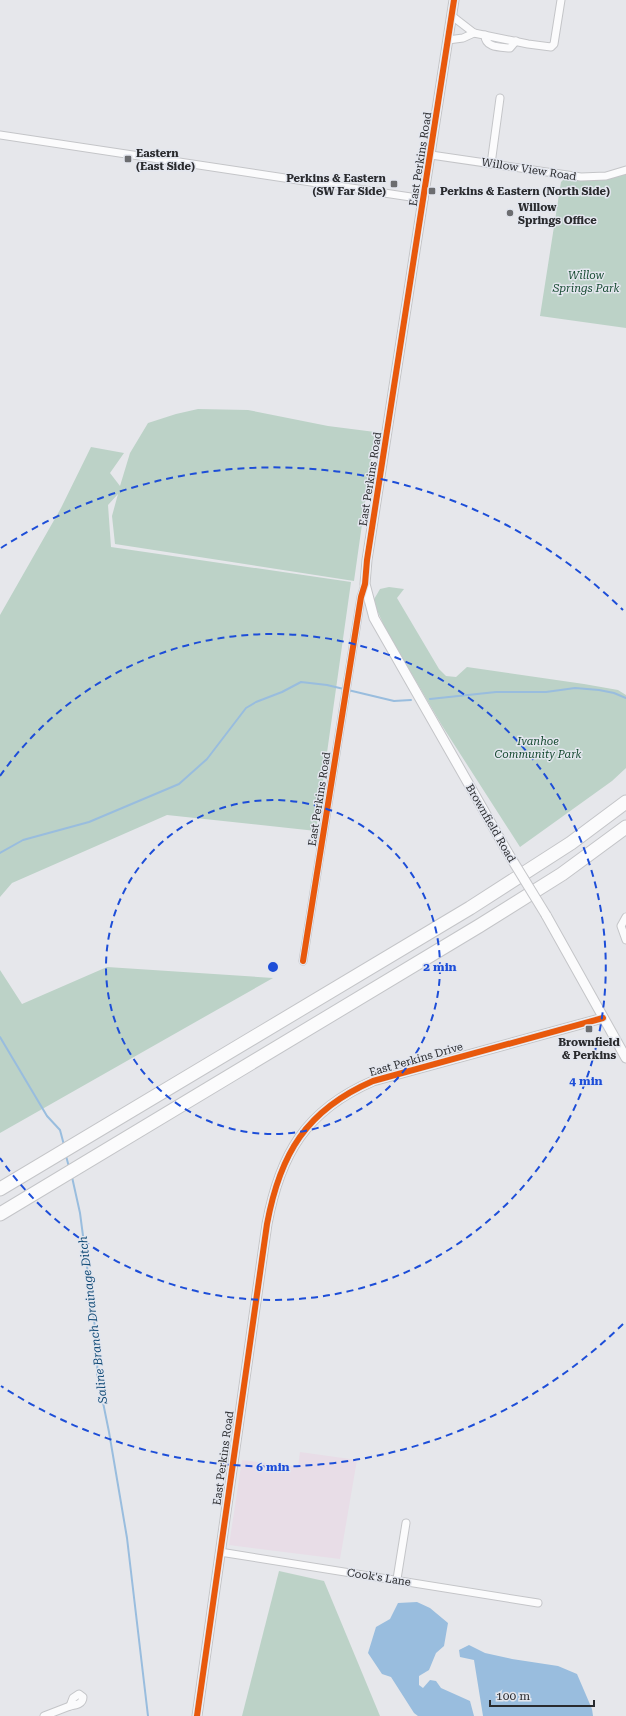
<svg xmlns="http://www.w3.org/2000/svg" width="626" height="1716" viewBox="0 0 626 1716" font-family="'Roboto Serif',serif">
<rect width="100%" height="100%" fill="#e6e7eb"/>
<polygon fill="#e8dde7" points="300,1452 357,1460 340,1559 229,1545 242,1460 298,1467"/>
<g fill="#bcd2c7">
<polygon points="626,173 626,328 540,316 561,182 564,179 590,180"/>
<polygon points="198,409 248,410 328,426 375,432 354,581 115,544 112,516 118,494 108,505 111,547 351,582 316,831 167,815 12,883 0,897 0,615 61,508 91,447 124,453 110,473 120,486 130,453 148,423 176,414"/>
<polygon points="389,587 404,589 397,598 439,669 446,676 456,677 467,667 584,684 618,690 626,695 626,768 612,781 520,847 441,724 385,628 373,601 380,589"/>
<polygon points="107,967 273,978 0,1133 0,970 22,1004"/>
<polygon points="279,1571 324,1581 380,1716 242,1716"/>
</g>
<g fill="#99bdde">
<polygon points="417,1602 430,1608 448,1623 444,1646 436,1653 429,1670 419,1676 419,1685 423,1688 430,1680 436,1681 441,1688 470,1701 474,1716 418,1716 414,1713 391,1677 382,1674 368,1653 376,1627 390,1619 398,1603"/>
<polygon points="469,1645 485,1653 512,1659 558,1666 577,1674 592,1709 593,1716 483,1716 474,1660 460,1657 459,1650"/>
</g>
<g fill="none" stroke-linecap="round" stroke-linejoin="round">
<g stroke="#99bdde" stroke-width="2">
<polyline points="430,699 496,692 546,692 575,688 599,690 614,693 626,698"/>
<polyline points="0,853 23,840 89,822 179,784 207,759 246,708 256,702 282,692 301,682 327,685 394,701 411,700"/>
<polyline points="0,1037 47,1116 60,1130 64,1145"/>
<polyline points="66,1156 69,1167"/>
<polyline points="72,1177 80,1213 98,1350 97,1373 109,1432 127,1538 148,1716"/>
</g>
<g stroke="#c4c5c8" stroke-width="9">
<g id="minor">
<polyline points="452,16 474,33 528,44 551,47 554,44 561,0"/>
<path d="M485 35C485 48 500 47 510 48L516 41"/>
<polyline points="448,40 463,38 474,33"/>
<polyline points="0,135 424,199"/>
<polyline points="431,155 581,177 606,176 626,170"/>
<polyline points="491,164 500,98"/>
<polyline points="626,917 621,926 626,940"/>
<polyline points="303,961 361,597 365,585"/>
<polyline points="220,1552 538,1603"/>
<polyline points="397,1579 406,1523"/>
<path d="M79 1694 83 1697C83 1704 76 1705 70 1706L73 1698Z"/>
<polyline points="44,1716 70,1706"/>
</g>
</g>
<g stroke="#c4c5c8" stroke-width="11">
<g id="tertiary">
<polyline points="454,0 367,560 365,584 374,618 508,853"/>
<polyline points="546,915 626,1058"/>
<path d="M197 1716 267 1224C280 1154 306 1110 373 1081L603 1018"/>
</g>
</g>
<g stroke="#c4c5c8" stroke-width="15">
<g id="motorway">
<polyline points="0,1189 470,908 571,843 626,802"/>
<polyline points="0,1214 479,926 562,874 626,827"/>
</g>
</g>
<use href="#minor" stroke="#fbfbfc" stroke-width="7"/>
<use href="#tertiary" stroke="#fbfbfc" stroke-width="9"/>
<use href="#motorway" stroke="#fbfbfc" stroke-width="13"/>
<g stroke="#c4c5c8" stroke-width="11" stroke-linecap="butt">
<polyline id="tertiary-bridge" points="508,853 546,915"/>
</g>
<use href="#tertiary-bridge" stroke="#fbfbfc" stroke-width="9"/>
<g stroke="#e3e6ee" stroke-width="8">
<g id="cycleway">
<polyline points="303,961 361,597 365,584 367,560 454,0"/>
<path d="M197 1716 267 1224C280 1154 306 1110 373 1081L603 1018"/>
</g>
</g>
<use href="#cycleway" stroke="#e8590c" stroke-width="6"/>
</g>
<g fill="none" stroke="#1d4ed8" stroke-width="2" stroke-dasharray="7 5">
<circle cx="273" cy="967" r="167"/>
<path d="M0 776A333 333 0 1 1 0 1158"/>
<path d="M623 1324A500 500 0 0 1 1 1386M1 548A500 500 0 0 1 623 610"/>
</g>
<g fill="#6c6d70" stroke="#e3e6ee" stroke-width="1.5">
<rect x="124" y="155" width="8" height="8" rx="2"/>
<rect x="390" y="180" width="8" height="8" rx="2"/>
<rect x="428" y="187" width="8" height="8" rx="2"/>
<circle cx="510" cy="213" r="4"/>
<rect x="585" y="1025" width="8" height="8" rx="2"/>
</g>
<g text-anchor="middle" stroke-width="3" stroke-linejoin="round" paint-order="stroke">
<g font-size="11" font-weight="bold" fill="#2a2b2e" stroke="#e3e6ee" text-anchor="start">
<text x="136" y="157">Eastern<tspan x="136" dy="13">(East Side)</tspan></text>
<text x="386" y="182" text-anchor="end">Perkins &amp; Eastern<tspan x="386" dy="13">(SW Far Side)</tspan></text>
<text x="440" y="195">Perkins &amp; Eastern (North Side)</text>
<text x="518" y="211">Willow<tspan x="518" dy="13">Springs Office</tspan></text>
<text x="589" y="1046" text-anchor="middle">Brownfield<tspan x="589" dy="13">&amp; Perkins</tspan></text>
</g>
<g font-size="11" fill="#2a2b2e" stroke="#e3e6ee">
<text transform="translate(420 159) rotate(-81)" y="4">East Perkins Road</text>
<text transform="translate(529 169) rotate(9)" y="4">Willow View Road</text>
<text transform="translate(370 479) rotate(-81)" y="4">East Perkins Road</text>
<text transform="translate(319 799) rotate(-81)" y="4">East Perkins Road</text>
<text transform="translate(491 823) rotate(60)" y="4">Brownfield Road</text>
<text transform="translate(416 1059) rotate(-16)" y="4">East Perkins Drive</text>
<text transform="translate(223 1458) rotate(-82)" y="4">East Perkins Road</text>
<text transform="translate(379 1577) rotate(9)" y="4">Cook's Lane</text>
</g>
<g font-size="11" font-style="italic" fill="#154930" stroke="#e3e6ee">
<text x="586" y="279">Willow<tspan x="586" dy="13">Springs Park</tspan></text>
<text x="538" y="745">Ivanhoe<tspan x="538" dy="13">Community Park</tspan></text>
</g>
<g font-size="12" font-style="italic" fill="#114b77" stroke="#e3e6ee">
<text transform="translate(93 1320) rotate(-97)" y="4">Saline Branch Drainage Ditch</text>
</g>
</g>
<circle cx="273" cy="967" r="6" fill="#1d4ed8" stroke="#e3e6ee" stroke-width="2"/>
<g font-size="12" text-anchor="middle" font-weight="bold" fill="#1d4ed8" stroke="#e3e6ee" stroke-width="3" stroke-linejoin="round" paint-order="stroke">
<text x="440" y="971">2 min</text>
<text x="586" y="1085">4 min</text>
<text x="273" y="1471">6 min</text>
</g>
<path d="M490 1700v6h104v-6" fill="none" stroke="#2a2b2e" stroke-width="2"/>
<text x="496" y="1700" font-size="12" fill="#2a2b2e" stroke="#e3e6ee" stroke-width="3" paint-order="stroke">100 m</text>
</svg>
